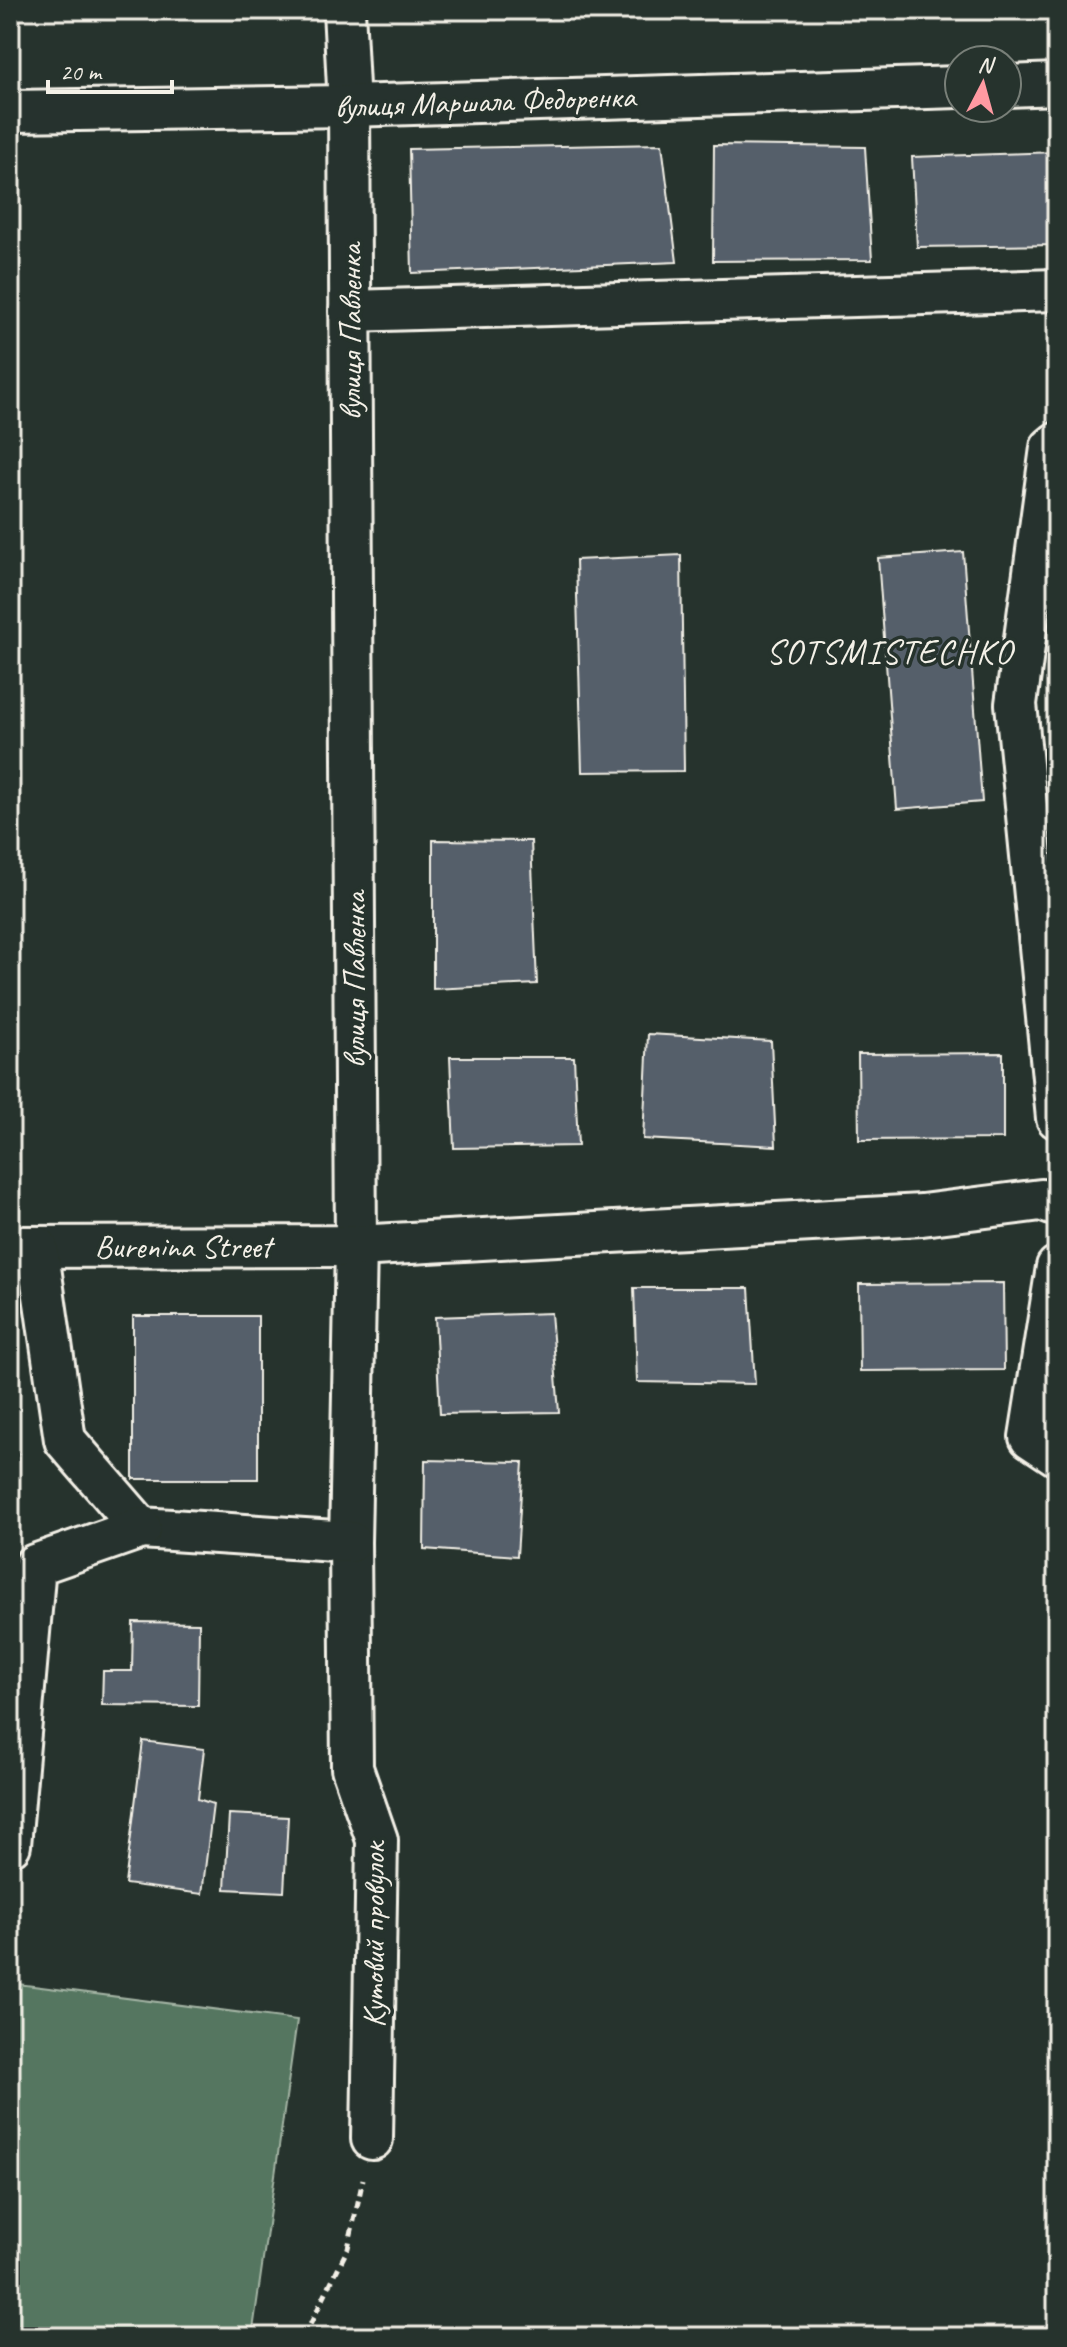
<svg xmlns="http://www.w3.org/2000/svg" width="1067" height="2347" viewBox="0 0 1067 2347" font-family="Caveat,sans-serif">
<rect width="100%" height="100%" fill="#26332d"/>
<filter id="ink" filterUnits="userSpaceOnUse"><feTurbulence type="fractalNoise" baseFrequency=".0125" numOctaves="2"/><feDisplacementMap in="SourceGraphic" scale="16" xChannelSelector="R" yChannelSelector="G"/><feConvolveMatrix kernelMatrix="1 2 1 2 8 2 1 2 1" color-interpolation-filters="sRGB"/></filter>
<g filter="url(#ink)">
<polygon fill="#547660" stroke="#a4b4a4" stroke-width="2" points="10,1983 297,2020 252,2337 10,2337"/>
<g fill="#555e6b" stroke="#f4f1e8" stroke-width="2">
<polygon points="127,10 173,10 127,13"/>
<polygon points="662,144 677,262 412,273 409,149"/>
<polygon points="714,145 865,147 872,260 713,261"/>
<polygon points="1057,152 1057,245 917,247 912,157"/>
<polygon points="963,552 982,802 897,809 878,558"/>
<polygon points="681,555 684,771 582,772 576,560"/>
<polygon points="433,840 531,841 537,984 433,989"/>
<polygon points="648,1034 771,1041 776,1146 643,1139"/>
<polygon points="1003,1053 1003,1139 859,1140 858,1054"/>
<polygon points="450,1057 574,1057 578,1146 454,1148"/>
<polygon points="1003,1283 1004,1370 860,1371 859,1284"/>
<polygon points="634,1288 749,1288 755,1384 637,1382"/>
<polygon points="551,1313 559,1412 440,1414 435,1317"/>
<rect x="133" y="1316" width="125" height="163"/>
<polygon points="10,1452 19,1453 15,1508 10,1508"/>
<polygon points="425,1460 523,1462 517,1556 424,1549"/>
<polygon points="133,1622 199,1623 198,1706 102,1705 103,1671 132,1671"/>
<polygon points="143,1741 204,1749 198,1799 213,1804 202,1894 125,1884"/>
<polygon points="229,1814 288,1817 284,1892 225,1889"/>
</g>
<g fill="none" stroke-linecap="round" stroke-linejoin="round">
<g stroke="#f4f1e8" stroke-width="46">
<g id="minor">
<polyline points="344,10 349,106 356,1246 350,1542 352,1768 377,1840 372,2139"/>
<polyline points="1007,86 1057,84"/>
<polyline points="10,111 349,106 959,87"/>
<polyline points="350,311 1057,290"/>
<polyline points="1057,443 1051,448 1016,704 1057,1118"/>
<polyline points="10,1247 356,1246 922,1215 1041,1200 1057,1206"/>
<polyline points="37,1247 65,1440 141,1528 350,1542"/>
<polyline points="1057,1267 1030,1437 1057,1455"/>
<polyline points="10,1845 35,1565 141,1528"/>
</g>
</g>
<polyline stroke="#f4f1e8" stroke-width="5" stroke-dasharray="8 6" stroke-linecap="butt" points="304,2337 348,2248 363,2179"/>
<use href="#minor" stroke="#26332d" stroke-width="40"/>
</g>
</g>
<g text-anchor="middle" stroke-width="7" stroke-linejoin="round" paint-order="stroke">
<g font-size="32" fill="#f4f1e8" stroke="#26332d">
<text transform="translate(485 101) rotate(-2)" y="11">вулиця Маршала Федоренка</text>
<text transform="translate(350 332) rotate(-90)" y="11">вулиця Павленка</text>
<text transform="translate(354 980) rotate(-90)" y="11">вулиця Павленка</text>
<text x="183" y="1257">Burenina Street</text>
<text transform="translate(373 1935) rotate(-90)" y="11">Кутовий провулок</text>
</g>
<g font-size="34" letter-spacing="2" fill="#f4f1e8" stroke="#26332d">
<text x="890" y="663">SOTSMISTECHKO</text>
</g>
</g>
<rect width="1067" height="2347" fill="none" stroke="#26332d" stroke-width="40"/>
<rect x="20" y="20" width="1027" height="2307" fill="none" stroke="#f4f1e8" stroke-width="3" filter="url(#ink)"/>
<g transform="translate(983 84) rotate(6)"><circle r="38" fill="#26332d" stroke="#787f78" stroke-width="2"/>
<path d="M0-6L14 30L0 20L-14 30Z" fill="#ff9aa2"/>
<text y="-12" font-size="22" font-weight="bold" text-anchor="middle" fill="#f4f1e8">N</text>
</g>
<path d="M48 80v12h124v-12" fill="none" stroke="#f4f1e8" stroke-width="4"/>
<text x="60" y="80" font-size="24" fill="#f4f1e8" stroke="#26332d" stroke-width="6" paint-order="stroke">20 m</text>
</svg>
